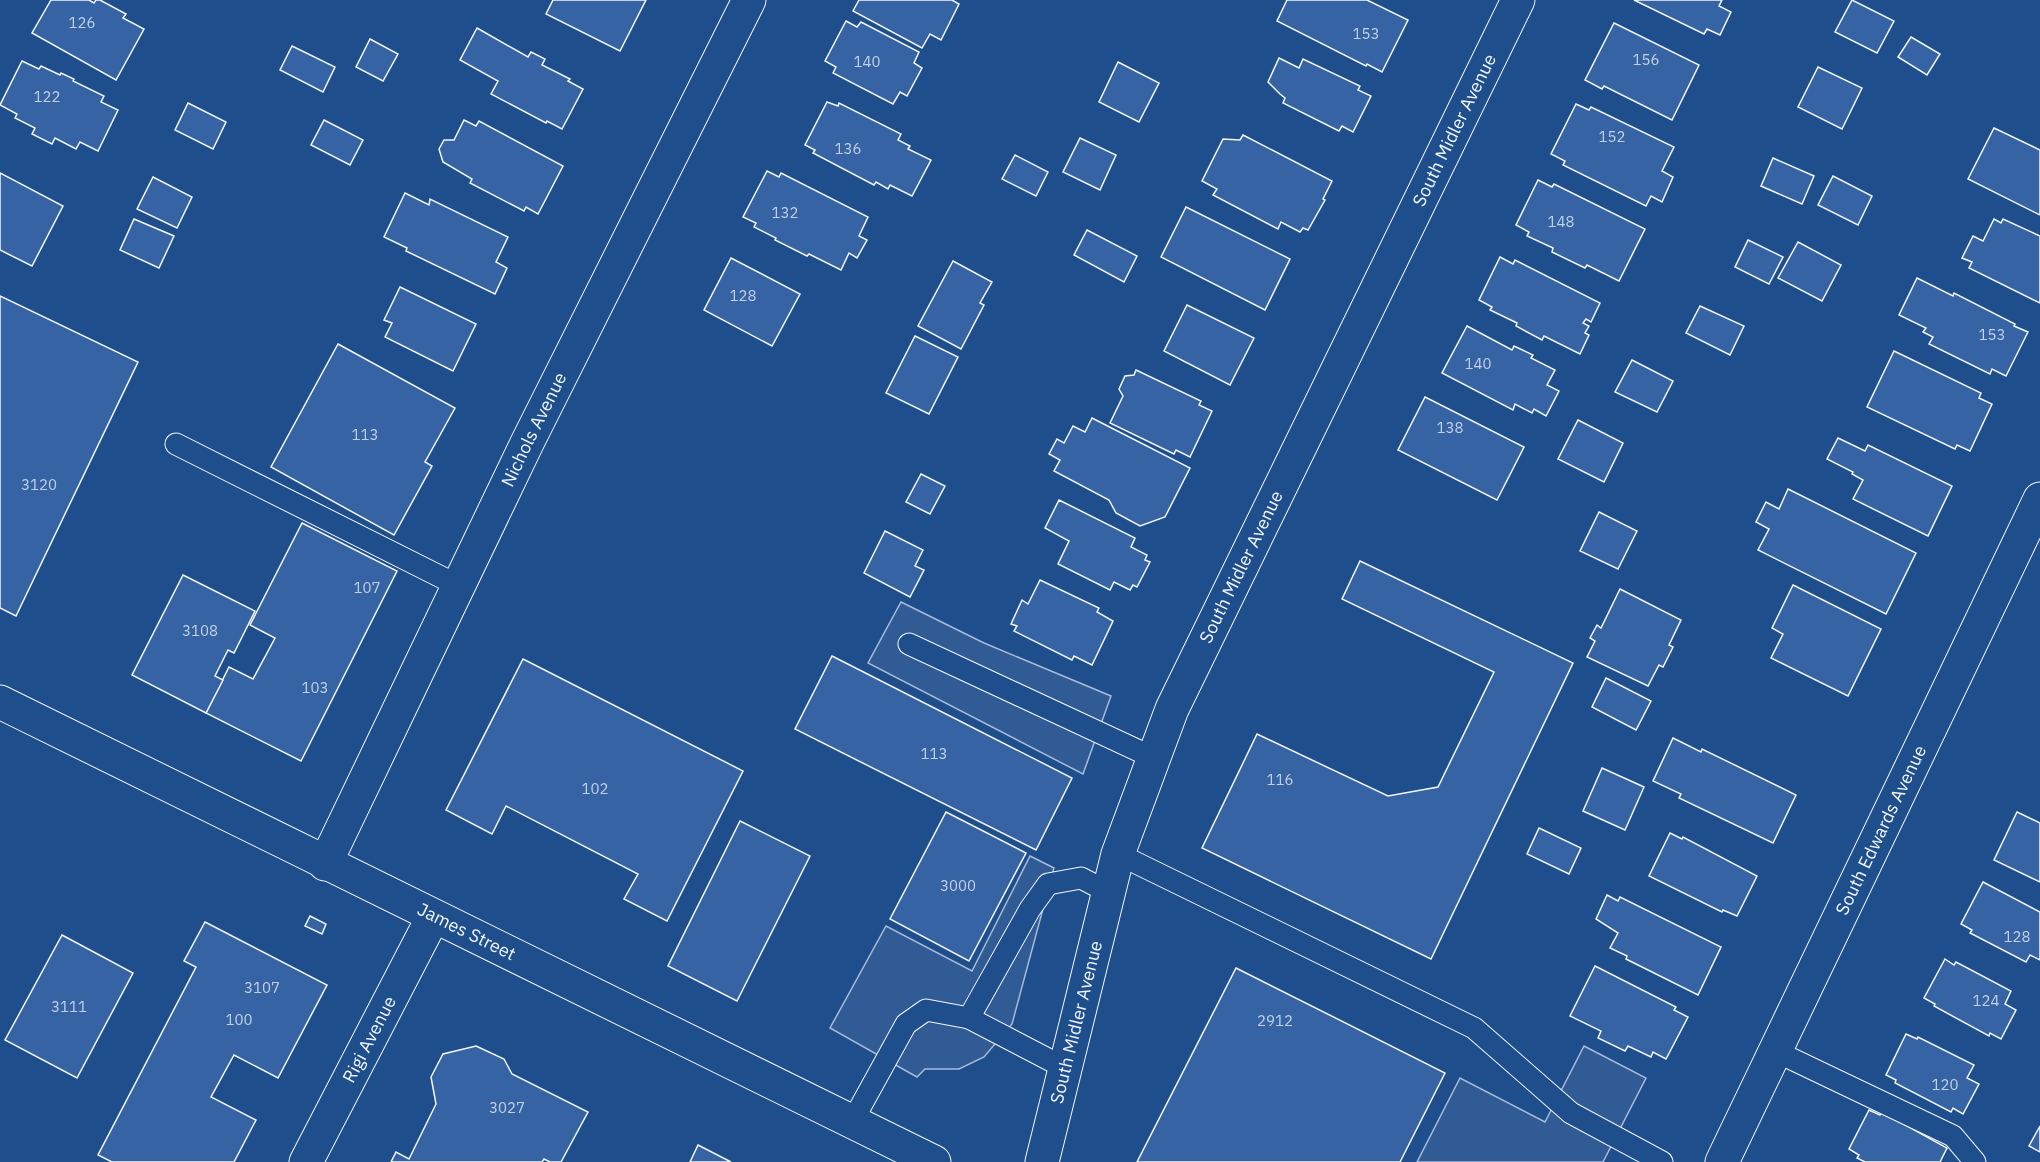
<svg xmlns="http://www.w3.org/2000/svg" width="2040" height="1162" viewBox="0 0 2040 1162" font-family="'IBM Plex Sans',sans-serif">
<rect width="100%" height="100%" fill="#1f4e8c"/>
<g fill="#305b95" stroke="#a8bbd7" stroke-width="1.5">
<polygon points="901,602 984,643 1111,696 1083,774 868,663"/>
<polygon points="1030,856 1054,868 1012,1024 984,1057 959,1069 925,1069 917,1077 830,1028 886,926 972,971"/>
<polygon points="1584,1046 1646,1078 1603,1162 1417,1162 1460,1078 1545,1122"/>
</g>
<g fill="#3563a3" stroke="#f2f6ff" stroke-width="1.5">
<polygon points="51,0 89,0 94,3 96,0 100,0 126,14 123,18 144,29 116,80 32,33"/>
<polygon points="553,0 646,0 620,51 546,14"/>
<polygon points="859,0 952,0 959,4 941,40 930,34 922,48 853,11"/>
<polygon points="1287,0 1367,0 1408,20 1382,72 1367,64 1366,66 1277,21"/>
<polygon points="1634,0 1722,0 1719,6 1731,12 1720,35 1707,29 1704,34"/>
<polygon points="1852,0 1894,21 1877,53 1835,32"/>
<polygon points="846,21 857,27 861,22 919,52 914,63 922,68 907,96 900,92 893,104 833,73 836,67 825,61"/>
<polygon points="1614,23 1699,65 1672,120 1604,86 1602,89 1585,80"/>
<polygon points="477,28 528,57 531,52 545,59 542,65 570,79 568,81 583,89 562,129 547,121 546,123 491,94 498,81 460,60"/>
<polygon points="1911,37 1940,54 1927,75 1898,57"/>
<polygon points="370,39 398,54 383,81 356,67"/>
<polygon points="292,46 335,67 323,92 280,70"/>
<polygon points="1279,58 1299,68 1303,59 1360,86 1358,90 1371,96 1353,132 1342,126 1339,131 1283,103 1285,98 1280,94 1268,82"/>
<polygon points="22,61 39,69 41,66 60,75 61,73 74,79 73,81 104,96 101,102 118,110 98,151 80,142 76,149 55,138 52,144 32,134 35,128 15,118 17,114 0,105"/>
<polygon points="1118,62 1159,83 1139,122 1099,102"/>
<polygon points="1818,67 1862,88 1842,129 1798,107"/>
<polygon points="827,102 838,106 839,103 901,134 898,140 910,146 908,149 931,160 912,196 890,185 888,189 876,182 874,185 813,153 815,150 805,145"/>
<polygon points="188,103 226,122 213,149 175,130"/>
<polygon points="1576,104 1589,110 1591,107 1674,147 1662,171 1673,177 1662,202 1651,196 1646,206 1563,165 1565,161 1551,154"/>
<polygon points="324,120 363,140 350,165 311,145"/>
<polygon points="464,120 476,126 479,121 563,166 538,214 526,207 524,211 470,183 472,179 443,162 439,149 444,140 454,140"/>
<polygon points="1994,128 2040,150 2040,215 1968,179"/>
<polygon points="1243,135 1332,181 1323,199 1325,200 1308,230 1303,228 1300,232 1281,222 1278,229 1213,195 1217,189 1202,181 1223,139 1240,140"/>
<polygon points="1080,138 1116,155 1100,190 1063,172"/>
<polygon points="1015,155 1048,172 1036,196 1002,179"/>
<polygon points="1773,158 1814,176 1802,204 1761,186"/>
<polygon points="767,171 779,177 781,173 868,217 859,236 867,240 857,258 849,253 841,270 809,254 807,256 775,240 776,238 754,227 756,223 743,217"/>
<polygon points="0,173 63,206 32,266 0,250"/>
<polygon points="1833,176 1872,196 1858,225 1818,205"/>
<polygon points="153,177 192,197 177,228 137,209"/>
<polygon points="1538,180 1552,187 1554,184 1645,229 1619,281 1587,265 1585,268 1552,252 1553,248 1527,236 1529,232 1516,225"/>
<polygon points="405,193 429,205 430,199 508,237 496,262 507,268 495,294 406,251 407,248 384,237"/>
<polygon points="1186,207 1290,259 1265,310 1161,257"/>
<polygon points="134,219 174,236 159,268 120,250"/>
<polygon points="1994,219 2001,223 2003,219 2040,236 2040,303 1969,268 1972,262 1962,258 1973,236 1983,241"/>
<polygon points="1087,230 1137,256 1124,282 1074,255"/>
<polygon points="1748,240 1783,257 1769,284 1735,267"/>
<polygon points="1798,242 1841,265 1822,301 1778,278"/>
<polygon points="1500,257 1513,264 1515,260 1600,303 1591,322 1586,319 1583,323 1589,326 1585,333 1589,335 1580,354 1544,336 1542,340 1516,326 1517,323 1490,310 1492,307 1479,300"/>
<polygon points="731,258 800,294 772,346 704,310"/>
<polygon points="953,261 992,282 980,303 984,305 961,349 918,326"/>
<polygon points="1917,278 1953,296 1954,293 2015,324 2014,326 2028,332 2006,376 1992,369 1990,374 1929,344 1933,337 1923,332 1926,328 1899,315"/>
<polygon points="400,287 476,324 453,371 385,337 392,323 384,320"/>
<polygon points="0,296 138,362 16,616 0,608"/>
<polygon points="1187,305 1254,338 1230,385 1164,351"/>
<polygon points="1700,306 1744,326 1730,355 1686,333"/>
<polygon points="1467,326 1512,350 1514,346 1533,355 1531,358 1555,370 1547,385 1559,391 1546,416 1534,409 1532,413 1515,404 1513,410 1442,373"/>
<polygon points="915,336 958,357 929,414 886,393"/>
<polygon points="338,344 455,408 425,462 432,466 394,535 271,467"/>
<polygon points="1894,351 1981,393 1979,398 1992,404 1970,451 1957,445 1955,449 1867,407"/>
<polygon points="1632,360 1673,381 1657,412 1615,392"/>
<polygon points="1136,370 1201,401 1199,405 1212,411 1190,457 1176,450 1174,454 1110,423 1123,396 1119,389 1125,376 1134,375"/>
<polygon points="1425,397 1524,447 1497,500 1398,450"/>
<polygon points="1092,418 1190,468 1165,517 1140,526 1116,513 1109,500 1054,471 1060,460 1049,454 1057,439 1064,443 1073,426 1085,432"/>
<polygon points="1578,420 1623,443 1604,482 1558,459"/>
<polygon points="1838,438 1865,451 1868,445 1952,486 1928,536 1853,499 1863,480 1852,474 1853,472 1827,459"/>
<polygon points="921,474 945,486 930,514 906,502"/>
<polygon points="1788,489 1916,553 1886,614 1758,550 1769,529 1756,522 1766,502 1779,509"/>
<polygon points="1059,500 1135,538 1131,547 1147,555 1145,560 1150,562 1137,587 1133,585 1130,590 1114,582 1110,590 1058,564 1069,541 1045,528"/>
<polygon points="1599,512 1637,531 1618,569 1580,551"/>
<polygon points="302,523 397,571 301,761 206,713 229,667 253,679 275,638 250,625"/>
<polygon points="885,531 923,550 915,566 924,570 910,597 864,573"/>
<polygon points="1360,561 1573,663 1431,959 1202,848 1257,734 1388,796 1438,787 1494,672 1342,599"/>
<polygon points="183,575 255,611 234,653 228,650 215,676 223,680 206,713 132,675"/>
<polygon points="1040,580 1099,608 1097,612 1113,621 1092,665 1074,656 1072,660 1014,631 1017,626 1011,624 1022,600 1028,604"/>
<polygon points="1793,585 1881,629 1848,696 1771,658 1783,634 1772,628"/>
<polygon points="1620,589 1681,620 1669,645 1673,647 1663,667 1659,665 1648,686 1587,657 1595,641 1590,638 1597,625 1601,628"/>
<polygon points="832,656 1072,778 1036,850 795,729"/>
<polygon points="523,659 743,771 667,921 624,899 638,874 506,806 492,834 446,810"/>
<polygon points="1606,678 1651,701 1636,730 1592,707"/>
<polygon points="1673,738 1701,752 1702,749 1796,795 1773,843 1679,798 1681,794 1653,781"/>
<polygon points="1602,768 1644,787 1625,830 1583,811"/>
<polygon points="946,812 1026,853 969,961 890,919"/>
<polygon points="2017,812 2040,823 2040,882 1994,860"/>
<polygon points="740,821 810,856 737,1001 668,966"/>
<polygon points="1539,828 1581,848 1569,874 1527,854"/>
<polygon points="1670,833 1682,839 1683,837 1757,876 1737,916 1723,910 1722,912 1649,876"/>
<polygon points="1983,882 2040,912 2040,960 2030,955 2026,962 1970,933 1972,930 1961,924"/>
<polygon points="1607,895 1618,901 1620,897 1721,947 1698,995 1626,959 1627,956 1610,948 1618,933 1596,919"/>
<polygon points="310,916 326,924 322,934 305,926"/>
<polygon points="205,922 327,985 278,1078 234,1055 211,1097 256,1120 234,1162 112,1162 98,1155 196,967 184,961"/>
<polygon points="62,935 133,973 77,1078 5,1040"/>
<polygon points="1945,959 1954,965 1956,962 2011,991 2005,1004 2016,1010 2001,1039 1990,1033 1989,1036 1934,1006 1935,1004 1924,998"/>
<polygon points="1595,966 1676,1007 1674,1010 1688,1017 1666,1059 1653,1052 1651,1057 1628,1046 1625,1051 1598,1038 1601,1031 1570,1016"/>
<polygon points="1236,968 1445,1073 1400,1162 1137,1162"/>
<polygon points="1906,1034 1917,1039 1918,1037 1974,1065 1967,1078 1979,1084 1963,1114 1953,1108 1951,1112 1895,1083 1896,1080 1886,1075"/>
<polygon points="476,1046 504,1059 512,1074 588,1112 561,1162 550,1162 544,1159 542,1162 391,1162 396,1152 409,1159 436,1104 431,1077 443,1054"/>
<polygon points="1869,1110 1880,1115 1882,1112 1947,1148 1940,1162 1865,1162 1857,1158 1859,1155 1849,1149"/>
<polygon points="2040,1126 2040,1152 2029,1146"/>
<polygon points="698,1145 731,1162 690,1162"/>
</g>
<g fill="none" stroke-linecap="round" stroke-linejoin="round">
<g stroke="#f2f6ff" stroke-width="23">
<g id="service">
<polyline points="176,444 459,586"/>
<polyline points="909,644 1154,758"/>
<polyline points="1118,854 1474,1028 1571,1113 1662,1162"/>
<polyline points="969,1018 1065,1068"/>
<polyline points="1775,1051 1953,1136 1975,1162"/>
<polyline points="852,1122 906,1024 926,1010 969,1018 1030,909 1048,884 1081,878 1108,892"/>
</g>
</g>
<g stroke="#f2f6ff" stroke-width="35">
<g id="minor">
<path id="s1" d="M325 864 527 443 749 0"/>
<path id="s2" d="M306 1162 433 917"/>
<path id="s3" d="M1722 1162 2040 499"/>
</g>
</g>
<g stroke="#f2f6ff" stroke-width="35">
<g id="secondary">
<path id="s4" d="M1042 1162 1118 854 1172 709 1518 0"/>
</g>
</g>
<g stroke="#f2f6ff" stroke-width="35">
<g id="primary">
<path id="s5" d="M0 702 934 1162"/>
</g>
</g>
<use href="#service" stroke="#1f4e8c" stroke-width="21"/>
<use href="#minor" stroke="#1f4e8c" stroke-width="33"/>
<use href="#secondary" stroke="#1f4e8c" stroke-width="33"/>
<use href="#primary" stroke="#1f4e8c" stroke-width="33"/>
</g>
<g text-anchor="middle" stroke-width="4.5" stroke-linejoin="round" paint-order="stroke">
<g font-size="15" fill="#c3d1e8">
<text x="82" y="28">126</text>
<text x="1366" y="39">153</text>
<text x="1646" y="65">156</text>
<text x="867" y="67">140</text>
<text x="47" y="102">122</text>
<text x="1612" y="142">152</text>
<text x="848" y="154">136</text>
<text x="785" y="218">132</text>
<text x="1561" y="227">148</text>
<text x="743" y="301">128</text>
<text x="1992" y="340">153</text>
<text x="1478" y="369">140</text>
<text x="1450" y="433">138</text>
<text x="365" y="440">113</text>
<text x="39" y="490">3120</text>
<text x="367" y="593">107</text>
<text x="200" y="636">3108</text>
<text x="315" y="693">103</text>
<text x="934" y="759">113</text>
<text x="1280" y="785">116</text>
<text x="595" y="794">102</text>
<text x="958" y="891">3000</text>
<text x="2017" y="942">128</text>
<text x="262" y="993">3107</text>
<text x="1986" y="1006">124</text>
<text x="69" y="1012">3111</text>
<text x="239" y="1025">100</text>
<text x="1275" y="1026">2912</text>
<text x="1945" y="1090">120</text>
<text x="507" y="1113">3027</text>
</g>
<g font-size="18" fill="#f2f6ff" stroke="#1f4e8c">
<text dy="6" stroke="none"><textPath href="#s4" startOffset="1116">South Midler Avenue</textPath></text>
<text dy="6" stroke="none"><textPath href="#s1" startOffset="482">Nichols Avenue</textPath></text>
<text dy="6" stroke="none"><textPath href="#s4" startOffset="630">South Midler Avenue</textPath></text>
<text dy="6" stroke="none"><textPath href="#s3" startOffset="368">South Edwards Avenue</textPath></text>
<text dy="6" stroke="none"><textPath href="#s5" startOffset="520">James Street</textPath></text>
<text dy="6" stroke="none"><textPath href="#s4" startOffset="144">South Midler Avenue</textPath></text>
<text dy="6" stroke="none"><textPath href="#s2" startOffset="138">Rigi Avenue</textPath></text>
</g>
</g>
</svg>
